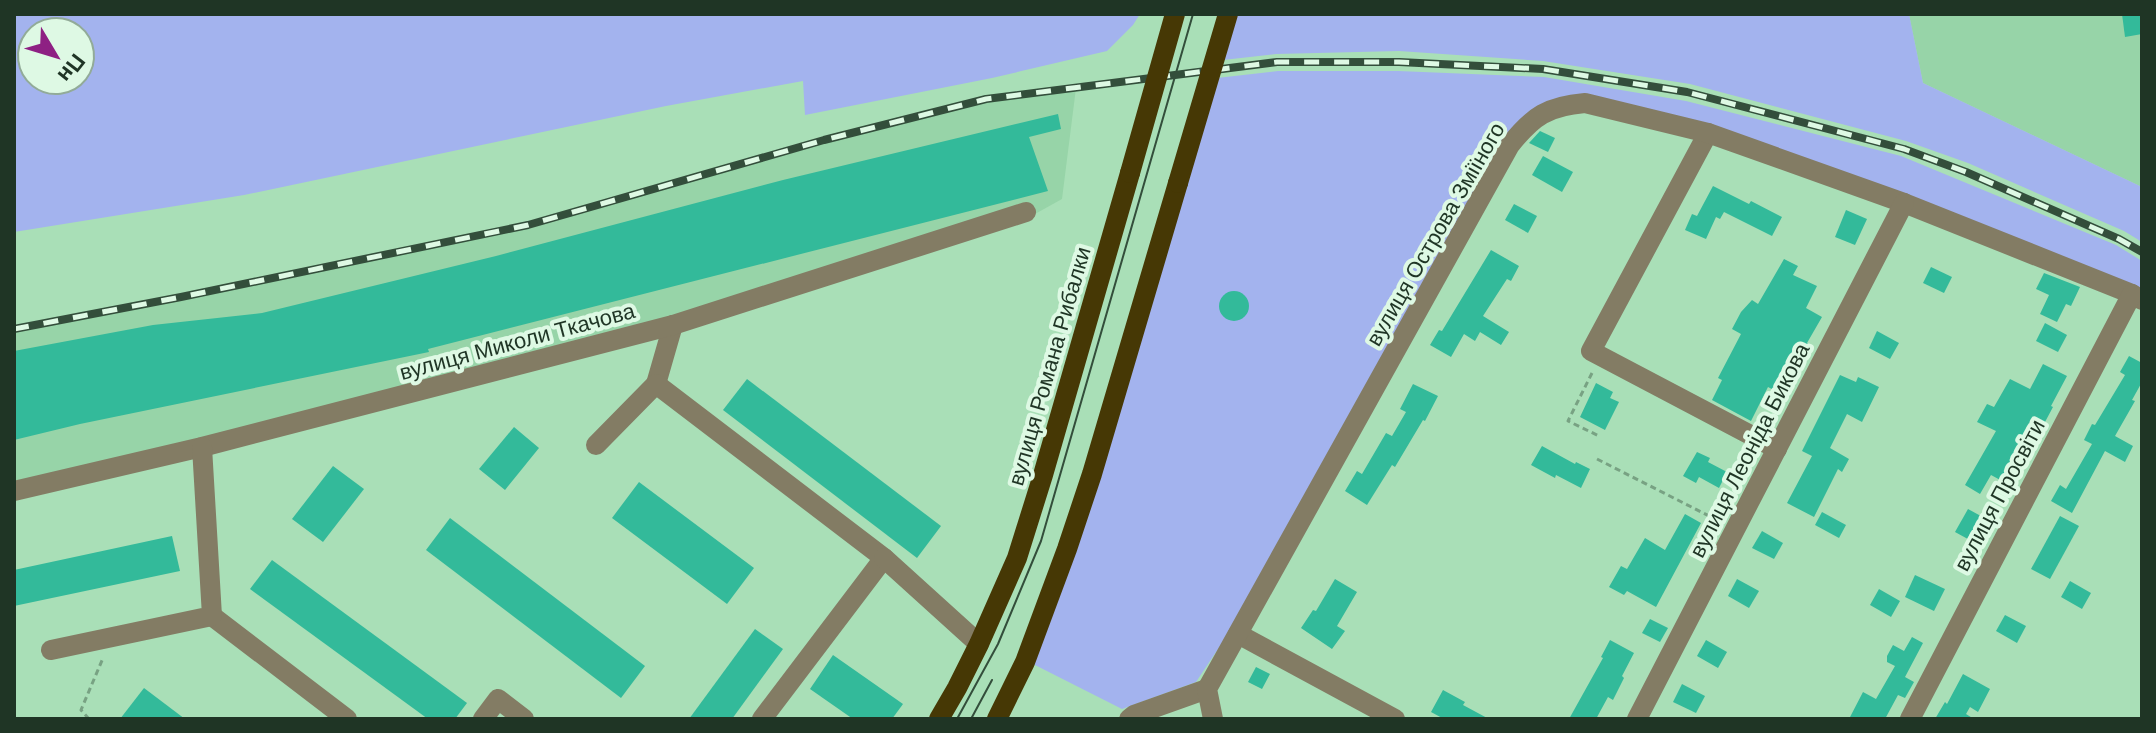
<svg xmlns="http://www.w3.org/2000/svg" width="2156" height="733" viewBox="0 0 2156 733" font-family="Helvetica,sans-serif">
<rect width="100%" height="100%" fill="#a9dfb7"/>
<g fill="#97d4a8">
<polygon points="1909,14 2142,14 2142,187 1923,83"/>
<polygon points="1076,88 1062,199 1026,219 202,447 14,491 14,328 528,225 986,99"/>
</g>
<g fill="#a3b3ee" fill-rule="evenodd">
<path d="M14 14H1140L1133 25 1107 51 992 78 805 115 803 81 666 106 244 195 14 232ZM32 32H80V80H32Z"/>
<polygon points="1235,14 1909,14 1923,83 2142,187 2142,242 2124,231 1968,163 1906,141 1690,84 1543,61 1399,51 1276,54 1223,60"/>
<polygon points="1278,71 1398,71 1544,77 1686,101 1901,156 2116,245 2142,261 2142,295 1707,129 1544,106 1230,631 1196,682 1122,709 1031,663 1217,78"/>
</g>
<g fill="#33ba9a">
<polygon points="2122,14 2142,14 2142,34 2125,37"/>
<polygon points="1058,114 1061,129 1029,137 1048,191 428,349 429,352 80,424 14,440 14,351 153,325 262,313 496,256 783,180"/>
<polygon points="1540,131 1555,138 1548,152 1529,143"/>
<polygon points="1543,156 1573,172 1562,192 1532,175"/>
<polygon points="1713,186 1749,204 1751,201 1782,217 1772,236 1724,212 1720,219 1716,217 1706,239 1685,230 1692,214 1697,216"/>
<polygon points="1514,204 1537,216 1528,233 1505,220"/>
<polygon points="1846,210 1867,219 1855,245 1835,237"/>
<polygon points="1491,250 1519,266 1511,281 1507,279 1483,316 1509,332 1501,345 1480,332 1475,341 1464,334 1451,357 1430,345 1439,330 1442,331"/>
<polygon points="1784,259 1798,266 1793,275 1817,286 1806,308 1822,317 1807,343 1810,345 1783,395 1768,387 1751,421 1712,400 1722,380 1718,378 1741,334 1732,329 1741,312 1752,300 1758,304"/>
<polygon points="1931,267 1952,277 1944,293 1923,283"/>
<polygon points="2044,273 2080,287 2071,306 2066,304 2057,322 2040,314 2049,295 2036,289"/>
<circle cx="1234" cy="306" r="15"/>
<polygon points="2045,323 2067,335 2058,352 2036,341"/>
<polygon points="1877,331 1899,343 1890,359 1869,348"/>
<polygon points="2129,356 2142,363 2142,382 2132,400 2135,401 2115,436 2133,446 2125,462 2105,451 2072,513 2051,501 2060,485 2066,489 2092,444 2084,440 2092,424 2095,425 2125,375 2120,372"/>
<polygon points="2043,364 2067,376 2051,406 2053,407 2045,422 2048,424 2037,446 2027,441 2004,482 1991,475 1980,494 1965,485 1996,431 1977,422 1987,404 1994,407 2010,379 2030,389"/>
<polygon points="1840,375 1856,382 1858,377 1879,387 1862,422 1847,414 1830,448 1849,459 1842,472 1838,469 1814,517 1787,503 1812,456 1802,451"/>
<polygon points="747,379 941,526 917,558 723,410"/>
<polygon points="1596,383 1613,392 1610,398 1619,402 1605,430 1580,417"/>
<polygon points="1413,384 1438,396 1425,421 1423,420 1395,467 1392,465 1367,505 1345,491 1357,471 1362,474 1386,433 1392,436 1406,412 1400,409"/>
<polygon points="514,427 539,448 505,490 479,469"/>
<polygon points="1542,446 1575,464 1576,462 1590,469 1581,488 1556,475 1555,478 1531,465"/>
<polygon points="1697,452 1710,458 1708,462 1727,472 1719,488 1699,477 1696,483 1683,476"/>
<polygon points="333,466 364,489 323,542 292,519"/>
<polygon points="639,482 754,568 727,604 612,518"/>
<polygon points="1968,509 1990,521 1977,544 1955,532"/>
<polygon points="1822,512 1846,525 1839,538 1815,525"/>
<polygon points="1685,514 1701,523 1656,607 1627,591 1624,595 1609,587 1621,566 1627,569 1645,538 1665,550"/>
<polygon points="2060,516 2079,526 2050,579 2031,569"/>
<polygon points="450,518 645,666 621,698 426,550"/>
<polygon points="1762,531 1783,543 1774,559 1752,548"/>
<polygon points="172,536 180,571 14,606 14,570"/>
<polygon points="272,560 467,703 455,719 428,719 250,589"/>
<polygon points="1915,575 1945,589 1934,611 1905,597"/>
<polygon points="1335,579 1357,592 1337,626 1345,631 1332,649 1301,628 1313,610 1316,611"/>
<polygon points="1737,579 1759,591 1749,608 1728,596"/>
<polygon points="2070,581 2091,593 2082,609 2061,597"/>
<polygon points="1879,589 1900,601 1891,617 1870,605"/>
<polygon points="2005,615 2026,626 2017,643 1996,631"/>
<polygon points="1650,619 1668,628 1660,642 1642,633"/>
<polygon points="755,629 783,649 732,719 689,719"/>
<polygon points="1912,637 1923,643 1905,677 1914,682 1905,698 1898,695 1885,719 1849,719 1863,692 1876,699 1895,666 1887,662 1887,656 1893,645 1904,651"/>
<polygon points="1610,640 1634,653 1622,676 1624,678 1613,700 1608,697 1596,719 1569,719 1603,658 1601,657"/>
<polygon points="1706,640 1727,652 1718,668 1697,656"/>
<polygon points="833,655 903,704 892,719 853,719 810,689"/>
<polygon points="1256,667 1270,674 1262,689 1248,682"/>
<polygon points="1963,674 1990,689 1978,712 1970,707 1966,714 1974,719 1935,719 1945,702 1947,704"/>
<polygon points="1682,684 1705,696 1696,713 1673,702"/>
<polygon points="144,688 185,719 120,719"/>
<polygon points="1443,690 1465,702 1463,705 1489,719 1444,719 1431,712"/>
</g>
<g fill="none" stroke-linecap="round" stroke-linejoin="round">
<g stroke="#78a283" stroke-width="3" stroke-dasharray="6 4" stroke-linecap="butt">
<polyline points="1592,373 1568,421 1599,436"/>
<polyline points="1597,459 1717,520"/>
<polyline points="89,719 81,710 103,658"/>
</g>
<g stroke="#837c64" stroke-width="20">
<polyline points="1708,133 1591,351 1777,449"/>
<polyline points="656,384 673,325"/>
<polyline points="596,445 656,384 884,558 762,719"/>
<polyline points="14,491 202,447 673,325 1026,212"/>
<polyline points="884,558 979,644"/>
<polyline points="212,616 347,719"/>
<polyline points="1238,634 1395,719"/>
<polyline points="51,650 212,616 202,447"/>
<polyline points="483,719 498,699 524,719"/>
<polyline points="1129,719 1134,715 1207,689"/>
<path d="M1213 719 1207 689 1510 145C1533 116 1548 106 1585 103L1708 133 1904 203 2132 294 2142 300"/>
<polyline points="1637,719 1904,203"/>
<polyline points="1910,719 2132,294"/>
</g>
<g stroke="#463805" stroke-width="20">
<polyline points="939,719 957,688 979,644 1017,558 1043,475 1130,173"/>
<polyline points="997,719 1025,662 1067,549 1092,474 1178,183"/>
</g>
<g stroke="#334e3b" stroke-width="2">
<polyline points="957,719 998,644 1041,541 1193,14"/>
<polyline points="971,719 992,680"/>
</g>
<g stroke="#334e3b" stroke-width="8">
<polyline id="rail" points="14,329 181,297 528,225 824,140 986,99 1277,62 1399,62 1543,69 1687,92 1904,149 1966,172 2119,239 2142,252"/>
</g>
<use href="#rail" stroke="#def9e4" stroke-width="5" stroke-dasharray="15" stroke-linecap="butt"/>
<g stroke="#463805" stroke-width="20">
<polyline points="1130,173 1175,14"/>
<polyline points="1178,183 1228,14"/>
</g>
</g>
<g text-anchor="middle" stroke-width="8" stroke-linejoin="round" paint-order="stroke">
<g font-size="22" fill="#1f3525" stroke="#def9e4">
<text transform="translate(1435 234) rotate(-60)" y="8">вулиця Острова Зміїного</text>
<text transform="translate(517 341) rotate(-15)" y="8">вулиця Миколи Ткачова</text>
<text transform="translate(1049 366) rotate(-74)" y="8">вулиця Романа Рибалки</text>
<text transform="translate(1749 450) rotate(-63)" y="8">вулиця Леоніда Бикова</text>
<text transform="translate(1999 495) rotate(-62)" y="8">вулиця Просвіти</text>
</g>
</g>
<rect width="2156" height="733" fill="none" stroke="#1f3525" stroke-width="32"/>
<g transform="translate(56 56) rotate(128)"><circle r="38" fill="#def9e4" stroke="#92ab98" stroke-width="2"/>
<path d="M0-6L14 30L0 20L-14 30Z" fill="#8e2083"/>
<text y="-12" font-size="22" font-weight="bold" text-anchor="middle" fill="#1f3525">Пн</text>
</g>
</svg>
